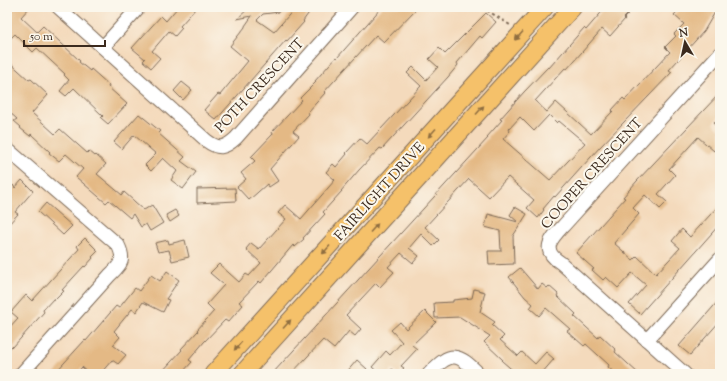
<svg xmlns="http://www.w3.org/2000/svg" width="727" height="381" viewBox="0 0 727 381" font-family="'Sorts Mill Goudy',serif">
<rect width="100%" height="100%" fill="#fbf7ec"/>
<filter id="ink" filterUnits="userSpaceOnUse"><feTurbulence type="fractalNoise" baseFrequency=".025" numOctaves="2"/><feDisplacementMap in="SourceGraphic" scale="8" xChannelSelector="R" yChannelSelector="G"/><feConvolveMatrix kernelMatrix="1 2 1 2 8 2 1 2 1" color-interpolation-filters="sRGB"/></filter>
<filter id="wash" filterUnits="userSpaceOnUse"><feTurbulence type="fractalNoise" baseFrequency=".012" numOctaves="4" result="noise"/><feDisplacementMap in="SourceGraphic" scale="16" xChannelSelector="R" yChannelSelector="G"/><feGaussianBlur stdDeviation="0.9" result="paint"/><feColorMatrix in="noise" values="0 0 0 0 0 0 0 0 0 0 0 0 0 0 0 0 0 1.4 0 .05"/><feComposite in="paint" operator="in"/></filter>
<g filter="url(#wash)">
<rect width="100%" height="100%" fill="#f4dabc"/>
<g id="blocks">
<g fill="#e4b985" fill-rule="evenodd">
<polygon points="7,7 30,7 21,17 37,32 43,26 80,61 79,62 90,71 91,69 109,85 108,87 127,104 108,124 101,118 103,116 74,88 66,96 60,91 69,80 64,75 65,74 37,48 33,52 15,34 7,42"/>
<polygon points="178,7 197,7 180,26 182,28 175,36 169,31 152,51 160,58 151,68 143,61 145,59 132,48 161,16 166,21"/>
<polygon points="250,7 279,7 279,12 263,14 257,20 274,32 296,7 313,7 303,21 304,22 287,41 286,40 216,120 204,110 218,94 220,95 248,61 230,46 245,27 245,26 252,16 237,19"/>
<polygon points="382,7 418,7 384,42 376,35 324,92 325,93 308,112 309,114 293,131 299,136 270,169 278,181 269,187 267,184 249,200 237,187 246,179 241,173 255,161 251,157 273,134 272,132 302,100 300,98 316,82 315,81 336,57 337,58"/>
<path d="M606 7H620L628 14 624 18 625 19 610 36 602 29 582 52 567 69 565 68 535 101 547 112 556 102 591 134 613 111 612 110 623 98 625 100 670 52 665 47 676 36 674 34 684 24 674 15 681 7H718L704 31 669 70 672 72 600 147 555 197 554 196 543 209 544 210 538 218 527 208 534 200 508 177 489 197 469 179 425 227 439 240 433 246 421 234 409 248 419 256 413 263 401 253 388 267 394 272 380 287 376 283 346 315 361 329 355 336 349 331 334 349 323 340 291 374H272L488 138 487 137 502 120 500 119 524 92 548 67 549 68 584 28 586 30ZM549 115 557 123 559 121 585 143 550 180 503 139 510 131 509 129 520 117 534 131Z"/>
<polygon points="486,13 496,22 482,38 480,36 463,56 457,63 458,65 448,77 382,149 380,148 359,170 341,191 342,191 323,212 325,214 303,238 304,239 295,247 293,245 261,283 259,281 239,302 243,305 228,322 225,320 204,342 189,360 192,362 181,374 160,374 182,350 181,349 198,331 197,330 214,311 207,304 224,285 210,273 219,264 239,282 246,274 249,276 261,263 246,249 251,243 259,249 286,219 278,213 285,205 301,219 335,180 326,172 333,164 336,167 347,154 346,153 360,138 367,144 421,86 407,73 413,67 426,80 438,67 429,59 439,48 445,54"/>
<polygon points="7,60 29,80 31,79 48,95 32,113 55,134 60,129 87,153 89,151 95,156 96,155 106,164 97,174 122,195 124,192 144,210 152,205 163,223 150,231 146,224 141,227 133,214 130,218 109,200 106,203 76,177 83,169 66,154 59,161 49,153 50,152 31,134 30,136 20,128 21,127 14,121 17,119 7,110"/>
<polygon points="182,82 192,90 183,100 174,91"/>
<polygon points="720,93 720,116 713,123 720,130 720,144 714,151 698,137 669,169 675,175 658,194 667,202 660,209 645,195 633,208 639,214 614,243 633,260 637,256 656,274 680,248 672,241 682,229 690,237 720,204 720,224 640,314 629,304 646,285 632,273 618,288 606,277 603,280 592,270 594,269 576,253 625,198 623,197 637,181"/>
<polygon points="139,114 160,131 158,133 185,157 181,161 196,172 183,189 171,180 177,171 163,158 151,171 145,165 156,154 134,135 122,149 114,142"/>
<polygon points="22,180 33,191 15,212 18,214 7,226 7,191 13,185 15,188"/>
<polygon points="235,188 236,201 197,203 197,189"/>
<polygon points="46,203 72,226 63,235 38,212"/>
<polygon points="515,207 527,214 513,236 514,264 489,265 488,251 501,251 500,231 485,227 488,214 518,222 510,215"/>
<polygon points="175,210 179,216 170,222 166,215"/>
<polygon points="85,238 98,251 92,257 93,258 85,267 84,266 62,290 64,291 55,300 54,298 43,310 44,312 13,347 12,346 7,351 7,330 18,318 11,312 26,295 32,301 79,249 77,246"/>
<polygon points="168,240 169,244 185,240 189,257 172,261 169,250 158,252 155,243"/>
<polygon points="520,268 538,289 542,284 547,288 549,286 558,294 557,296 576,314 574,316 598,338 600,335 616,350 615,352 639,374 616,374 608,367 609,365 586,344 584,346 567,331 570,329 546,308 539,316 530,308 533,304 525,297 509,277"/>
<polygon points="167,271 179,280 166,299 169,300 163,312 143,302 136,312 132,309 114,331 120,337 113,345 126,355 118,364 112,360 100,374 90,374 82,367 76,374 54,374 85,340 86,341 116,306 119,308 135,288 139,291 151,275 160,281"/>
<polygon points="474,289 485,292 480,312 495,322 492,325 504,336 500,340 518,356 522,352 535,364 546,352 554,359 541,374 517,374 502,361 503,360 484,342 490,336 460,317 435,318 434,303 453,302 453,300 472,298"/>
<polygon points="720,299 720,321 690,355 679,346"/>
<polygon points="425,311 436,322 412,345 417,349 401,366 404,368 398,374 392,369 388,374 380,374 372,367 386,351 390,355 402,342 391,330 400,322 406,329"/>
<polygon points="357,360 367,369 363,374 345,374"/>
</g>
</g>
</g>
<g filter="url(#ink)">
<use href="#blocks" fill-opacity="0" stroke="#7c6855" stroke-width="1"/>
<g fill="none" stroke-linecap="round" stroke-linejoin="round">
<g stroke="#7c6855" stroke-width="15">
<g id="minor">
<path d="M58 7 207 141C219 150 225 148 236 138L352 7"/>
<polyline points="103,47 139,7"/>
<path d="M7 149 118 245C126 261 120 265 109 276L21 374"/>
<polyline points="647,340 720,259"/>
<path d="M429 374C451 350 458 353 479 374"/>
<path d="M685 374 561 263C539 249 552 238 565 224L720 53"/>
</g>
</g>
<g stroke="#7c6855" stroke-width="19">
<g id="major">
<polyline points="213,374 545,7"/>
<polyline points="242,374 573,7"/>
</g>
</g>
<polyline stroke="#7c6855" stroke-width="2" stroke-dasharray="3 3" stroke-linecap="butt" points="482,7 510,25"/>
<use href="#minor" stroke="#fff" stroke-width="13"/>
<use href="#major" stroke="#f5c16b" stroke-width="17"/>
</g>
<defs><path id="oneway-solid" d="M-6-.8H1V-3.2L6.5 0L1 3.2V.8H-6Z"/></defs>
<g fill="#8f6e41">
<use href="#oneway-solid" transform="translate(519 36) rotate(132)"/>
<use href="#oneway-solid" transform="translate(480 110) rotate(-48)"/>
<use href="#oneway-solid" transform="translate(432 133) rotate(132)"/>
<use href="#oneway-solid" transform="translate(374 228) rotate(-48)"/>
<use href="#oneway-solid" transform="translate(326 250) rotate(132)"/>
<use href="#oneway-solid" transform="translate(287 324) rotate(-48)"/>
<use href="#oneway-solid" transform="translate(238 346) rotate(132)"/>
</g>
</g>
<g text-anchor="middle" stroke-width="4" stroke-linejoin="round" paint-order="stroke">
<g font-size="14" fill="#3b2a1e" stroke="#fbf7ec">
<text transform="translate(259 85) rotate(-47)" y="5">POTH CRESCENT</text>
<text transform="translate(591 173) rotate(-48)" y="5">COOPER CRESCENT</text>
<text transform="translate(379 191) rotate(-48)" y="5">FAIRLIGHT DRIVE</text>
</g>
</g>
<rect width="727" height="381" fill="none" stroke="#fbf7ec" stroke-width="24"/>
<g transform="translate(685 42) rotate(351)" stroke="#fbf7ec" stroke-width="3" paint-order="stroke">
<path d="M0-3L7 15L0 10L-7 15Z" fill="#3b2a1e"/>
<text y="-6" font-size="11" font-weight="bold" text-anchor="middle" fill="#3b2a1e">N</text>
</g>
<path d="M24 40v6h81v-6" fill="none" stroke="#3b2a1e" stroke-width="2"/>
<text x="30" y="40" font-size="12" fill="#3b2a1e" stroke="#fbf7ec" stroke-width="3" paint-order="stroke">50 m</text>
</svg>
